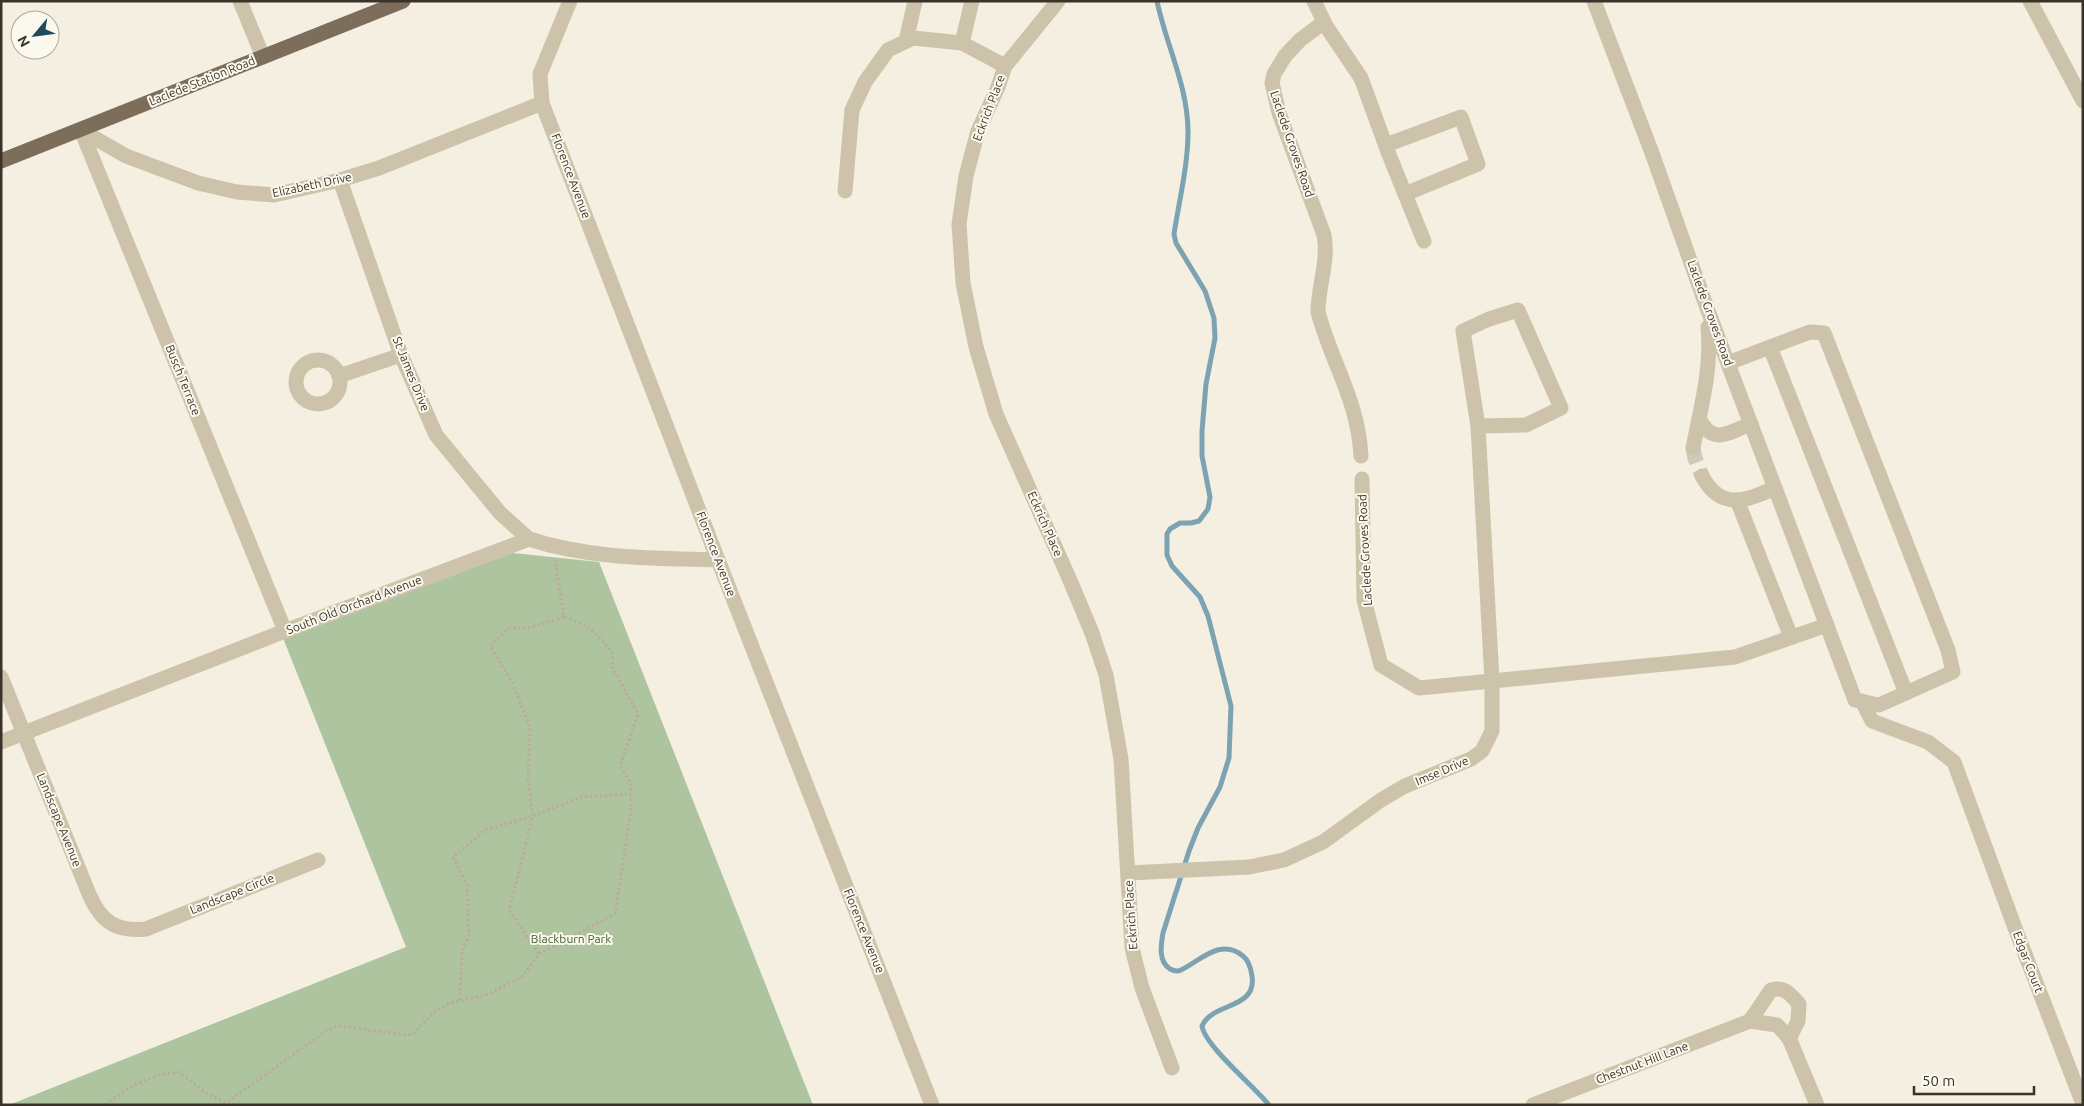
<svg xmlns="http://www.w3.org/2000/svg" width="2084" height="1106" viewBox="0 0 2084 1106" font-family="Ubuntu,sans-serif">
<rect width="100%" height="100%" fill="#f4efe0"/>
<polygon fill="#aec49f" points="513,553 599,562 813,1105 9,1105 406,947 283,638"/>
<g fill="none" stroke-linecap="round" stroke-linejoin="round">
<path stroke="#7da3b2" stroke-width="5" d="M1157 1C1166 45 1188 86 1188 132 1188 166 1179 201 1174 234L1176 243 1205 291 1214 318 1215 338 1206 384 1202 431V456L1210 497 1208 509 1199 521 1191 523H1180L1170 529 1167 534V555L1172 566 1200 597 1208 616 1231 706 1229 758 1220 787 1198 828 1189 851 1163 933C1161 945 1158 961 1170 969 1174 971 1177 972 1181 970 1200 961 1221 937 1243 956 1248 960 1251 969 1252 976 1257 1010 1212 1002 1202 1026 1205 1046 1254 1086 1269 1105"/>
<polyline stroke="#cfc9bc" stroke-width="15" stroke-dasharray="15 8" stroke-linecap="butt" points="1693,448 1695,458 1702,476"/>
<g stroke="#b9ad95" stroke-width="3" stroke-dasharray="2.5 2.5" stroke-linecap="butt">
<path d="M539 954 615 914 631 809V783L620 766 638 714 612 667 613 653C597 634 589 624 564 617L555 560"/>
<polyline points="460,1000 462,952 469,934 467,885 453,857 485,830 533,816 581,797 631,794"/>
<path d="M106 1105C126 1087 153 1074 179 1072L206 1093 226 1103 326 1031 338 1026 406 1035 413 1034 433 1013 449 1003 486 995 522 977 539 954 509 910 533 816 528 780 530 727 513 684 490 646 509 628H527L564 617"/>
</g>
<g stroke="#cdc3ab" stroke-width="15">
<polyline points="240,1 263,57"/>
<polyline points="570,1 540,74 542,103 718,560 932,1105"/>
<polyline points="1058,1 1005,66 998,87 978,131 966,176 959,224 963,283 976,347 996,414 1069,578 1092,633 1106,675 1121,759 1132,948 1142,988 1172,1068"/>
<polyline points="1314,1 1326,26 1361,78 1388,152 1424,241"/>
<polyline points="1594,1 1652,153 1707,308 1855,700 1879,705 1953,672 1948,650 1824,333 1810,332 1728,363"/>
<polyline points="2030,1 2083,101"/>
<path d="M1324 22 1300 40 1285 56 1274 74 1272 83 1279 113 1324 235C1329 261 1318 286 1318 312 1332 364 1358 400 1361 456"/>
<polyline points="906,41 915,1"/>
<polyline points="962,43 972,1"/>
<polyline points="81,130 285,631"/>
<polyline points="81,130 126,156 198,183 237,192 274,195 340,180 379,168 542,103"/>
<polyline points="1386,145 1461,117 1478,164 1405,194"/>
<polyline points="340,180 401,355 436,435 500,513 529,539"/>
<polyline points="845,191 852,110 865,82 888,50 913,38 962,43 1005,66"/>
<polyline points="1770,347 1906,693"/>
<circle cx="318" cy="382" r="22"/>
<polyline points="339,376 401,355"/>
<path d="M1699 418C1713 446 1727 433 1751 424"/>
<path d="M1693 448C1701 407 1712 368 1708 327"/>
<path d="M1702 476C1721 511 1745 501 1775 488"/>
<polyline points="1362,479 1364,600 1381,665 1419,688 1492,681 1478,426 1526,425 1561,408 1518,310 1489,319 1463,331 1478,426"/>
<polyline points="1737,500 1791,637"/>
<path d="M1 677 89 894C101 922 116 932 146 929L318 860"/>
<polyline points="1862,701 1872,721 1928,742 1954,762 2015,928 2083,1104"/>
<path d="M1 742 285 631 529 539C590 559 655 558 718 560"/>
<polyline points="1129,873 1249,867 1284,860 1323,842 1381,800 1405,786 1471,759 1482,751 1492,731 1492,681 1735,657 1827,625"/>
<path d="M1750 1021 1771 990C1785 986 1790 994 1799 1004L1798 1021 1789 1039"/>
<polyline points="1533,1105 1750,1021 1777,1025 1789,1038 1817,1105"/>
</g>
<polyline stroke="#7d6e5b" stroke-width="15" points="1,161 403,1"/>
</g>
<g text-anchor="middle" stroke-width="4" stroke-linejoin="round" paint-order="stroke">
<g font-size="12" fill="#3a332a" stroke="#fbf8ed">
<text transform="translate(202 81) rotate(-22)" y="4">Laclede Station Road</text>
<text transform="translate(989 108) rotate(-69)" y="4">Eckrich Place</text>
<text transform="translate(1292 144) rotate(71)" y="4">Laclede Groves Road</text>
<text transform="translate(571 176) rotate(69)" y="4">Florence Avenue</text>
<text transform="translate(312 185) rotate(-12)" y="4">Elizabeth Drive</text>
<text transform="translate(1710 313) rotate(70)" y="4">Laclede Groves Road</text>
<text transform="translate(411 374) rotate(68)" y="4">St James Drive</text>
<text transform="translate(183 380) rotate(68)" y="4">Busch Terrace</text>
<text transform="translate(1045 524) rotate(66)" y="4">Eckrich Place</text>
<text transform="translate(1365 550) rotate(-93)" y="4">Laclede Groves Road</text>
<text transform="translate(716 554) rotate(69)" y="4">Florence Avenue</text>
<text transform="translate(354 605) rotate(-21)" y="4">South Old Orchard Avenue</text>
<text transform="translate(1442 771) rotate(-23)" y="4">Imse Drive</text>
<text transform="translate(59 820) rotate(68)" y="4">Landscape Avenue</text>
<text transform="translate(232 894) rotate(-22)" y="4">Landscape Circle</text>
<text transform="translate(1131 915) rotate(-94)" y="4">Eckrich Place</text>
<text transform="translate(864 931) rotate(68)" y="4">Florence Avenue</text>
<text transform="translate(2028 962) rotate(69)" y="4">Edgar Court</text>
<text transform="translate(1642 1063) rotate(-21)" y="4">Chestnut Hill Lane</text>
</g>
<g font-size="12" fill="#3e5a2d" stroke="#fbf8ed">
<text x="571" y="943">Blackburn Park</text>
</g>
</g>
<rect width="2084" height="1106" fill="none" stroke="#3a332a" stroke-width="5"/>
<g transform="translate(35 35) rotate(241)"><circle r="24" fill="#fbf8ed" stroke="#aea99f"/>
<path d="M0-4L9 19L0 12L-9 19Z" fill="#1e4a5e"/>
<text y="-8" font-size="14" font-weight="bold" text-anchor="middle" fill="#3a332a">N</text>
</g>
<path d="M1914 1086v8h120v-8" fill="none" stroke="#3a332a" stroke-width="2.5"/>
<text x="1922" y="1086" font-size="15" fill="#3a332a" stroke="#fbf8ed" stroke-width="4" paint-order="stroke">50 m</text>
</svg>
